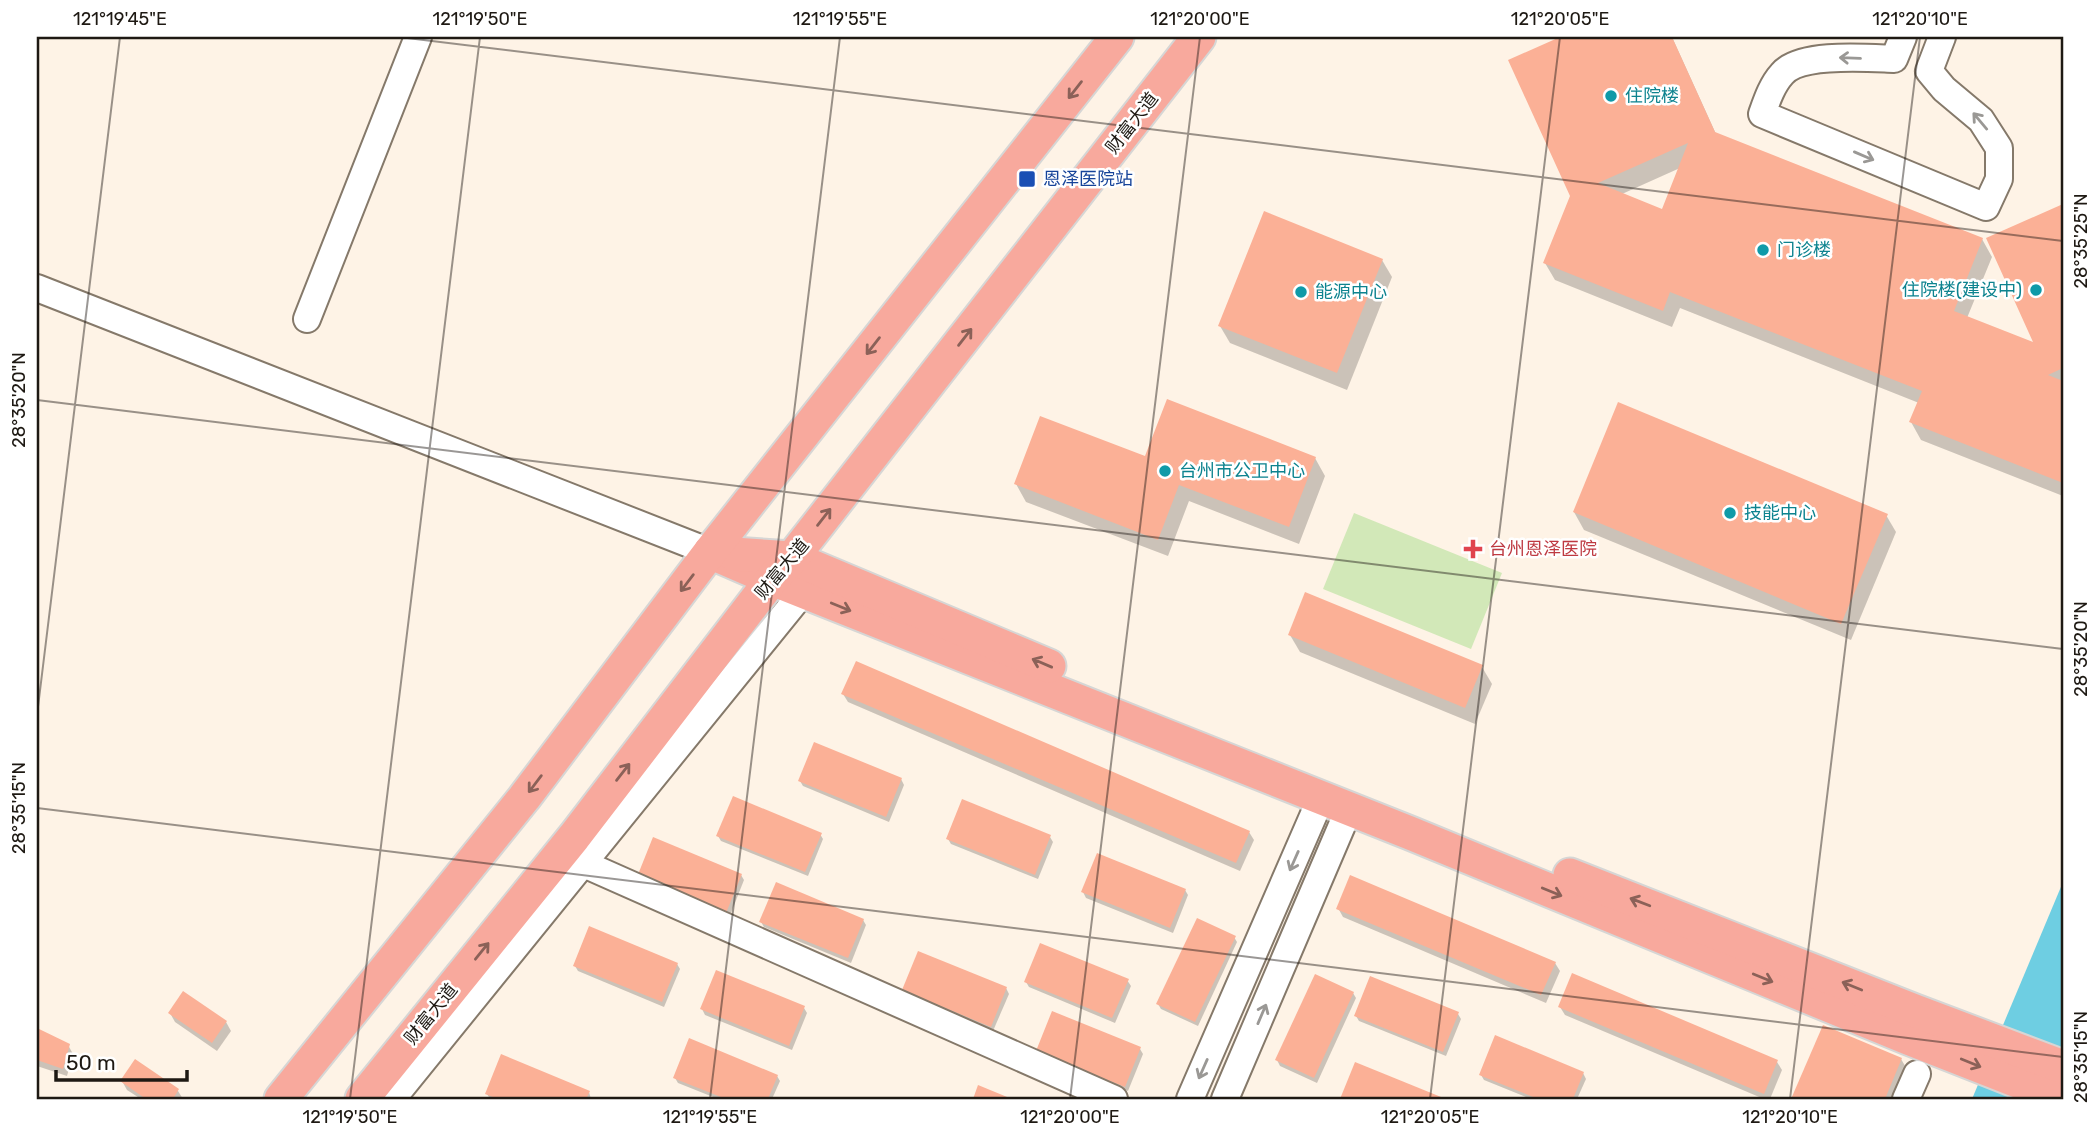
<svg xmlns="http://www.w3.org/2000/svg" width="2100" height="1136" viewBox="0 0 2100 1136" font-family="Rubik,'Noto Sans SC',sans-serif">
<rect width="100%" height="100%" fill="#fef3e6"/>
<polygon fill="#d2e8b8" points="1354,513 1502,573 1471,649 1323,589"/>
<polygon fill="#6ecee2" points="2063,882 2063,1099 1972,1099"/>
<g fill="#0003" fill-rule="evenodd">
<path d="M1564 37H1672L1716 134 1982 239 1992 257 1967 318 2036 345 1989 239 2063 206V496L1921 440 1911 422 1919 403 1680 308 1672 327 1555 280 1545 263 1571 196 1510 61ZM1680 168 1663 211 1622 194Z"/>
<polygon points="1382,260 1392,277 1347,390 1230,343 1220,326"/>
<polygon points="1146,458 1315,458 1325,476 1299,544 1189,501 1168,556 1026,502 1016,484"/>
<polygon points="1574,512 1886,515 1896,532 1851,640 1584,530"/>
<polygon points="1290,635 1482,667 1492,684 1475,724 1300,652"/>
<polygon points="843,694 1249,832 1254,840 1240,871 848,702"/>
<polygon points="901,779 904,785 889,822 803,786 800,781"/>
<polygon points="820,834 823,839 808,876 721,841 718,836"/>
<polygon points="1050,837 1053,842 1038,879 951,844 948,839"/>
<polygon points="741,875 744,880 729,918 642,882"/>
<polygon points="1185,890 1188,895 1173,933 1086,898 1083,892"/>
<polygon points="1338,908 1555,963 1560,971 1546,1003 1343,917"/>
<polygon points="863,920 866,925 851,963 764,927 761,922"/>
<polygon points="1234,937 1237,942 1198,1026 1161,1009 1158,1004"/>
<polygon points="677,964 680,969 664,1007 578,971 575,966"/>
<polygon points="1127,980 1131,986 1115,1023 1029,987 1026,982"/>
<polygon points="1006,988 1009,994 993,1031 907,996 904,990"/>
<polygon points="1353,993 1356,998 1317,1083 1280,1066 1277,1060"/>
<polygon points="1560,1007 1777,1062 1782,1070 1770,1099 1764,1099 1565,1015"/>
<polygon points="804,1008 807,1013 792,1050 705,1015 702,1009"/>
<polygon points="170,1013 226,1022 231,1031 217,1051 175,1022"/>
<polygon points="1458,1014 1461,1019 1446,1056 1359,1021 1356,1016"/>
<polygon points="1824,1027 1901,1059 1908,1071 1896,1099 1793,1099"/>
<polygon points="37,1029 68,1045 73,1054 67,1076 37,1066"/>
<polygon points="1140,1049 1143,1054 1128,1091 1041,1056"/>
<polygon points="1356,1065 1441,1099 1342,1099"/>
<polygon points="1583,1073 1586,1079 1577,1099 1531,1099 1484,1080 1481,1075"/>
<polygon points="777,1076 780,1081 772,1099 718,1099 678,1083 675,1078"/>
<polygon points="122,1081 178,1091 183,1099 141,1099 127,1090"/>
<polygon points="589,1092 591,1099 490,1099 487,1094"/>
</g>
<g fill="#fbb096" fill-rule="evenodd">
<path d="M1560 37H1672L1715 132 1983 238 1954 311 2033 342 1986 238 2063 204V368L2048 375 2063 381V483L1909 422 1922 391 1670 292 1663 311 1543 263 1570 196 1508 60ZM1688 143 1662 209 1598 183Z"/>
<polygon points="1264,211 1383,259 1337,373 1218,326"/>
<polygon points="1167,399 1316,457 1289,527 1179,485 1158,540 1014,484 1040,416 1145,456"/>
<polygon points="1618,402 1888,514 1841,624 1573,512"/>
<polygon points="1305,592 1483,665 1465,708 1288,635"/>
<polygon points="856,661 1250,831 1236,863 841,694"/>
<polygon points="814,742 902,778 886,817 798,781"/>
<polygon points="733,796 822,833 805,872 716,836"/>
<polygon points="962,799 1051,835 1035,875 946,839"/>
<polygon points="653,837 742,874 726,913 637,877"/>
<polygon points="1097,853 1186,889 1170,928 1081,892"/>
<polygon points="1350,875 1556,962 1541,995 1336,909"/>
<polygon points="776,882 864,919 848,958 759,922"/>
<polygon points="1197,918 1236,936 1195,1022 1156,1004"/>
<polygon points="589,926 678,963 662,1002 573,966"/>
<polygon points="1040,943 1129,979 1112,1018 1024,982"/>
<polygon points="918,951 1007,987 991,1027 902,990"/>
<polygon points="716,970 805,1006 789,1046 700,1009"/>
<polygon points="1572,973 1778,1060 1764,1094 1558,1007"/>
<polygon points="1315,974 1354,992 1314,1078 1275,1060"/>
<polygon points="1370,976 1459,1012 1443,1052 1354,1016"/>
<polygon points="183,991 227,1021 212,1043 168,1013"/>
<polygon points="1052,1011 1141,1047 1125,1087 1036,1051"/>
<polygon points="1823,1025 1902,1058 1885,1099 1791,1099"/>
<polygon points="37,1028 70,1044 63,1069 37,1060"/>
<polygon points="1495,1035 1584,1072 1573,1099 1538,1099 1479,1075"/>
<polygon points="689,1038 778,1075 768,1099 726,1099 673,1078"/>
<polygon points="501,1054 590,1091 586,1099 498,1099 485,1094"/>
<polygon points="135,1059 179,1089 173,1099 146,1099 120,1081"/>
<polygon points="1355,1062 1446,1099 1340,1099"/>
<polygon points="978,1085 1012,1099 973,1099"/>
</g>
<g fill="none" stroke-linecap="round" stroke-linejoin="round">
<g stroke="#85796a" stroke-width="30">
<g id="minor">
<path d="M1903 37 1894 59C1868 58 1800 52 1782 74 1772 85 1767 100 1762 114L1986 207 1999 179V148L1981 120 1944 89 1929 71 1942 37"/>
<polyline points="37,288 710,552"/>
<polyline points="307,319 418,37"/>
<polyline points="584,864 1114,1099"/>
<polyline points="392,1099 803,592"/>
<polyline points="1190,1099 1321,798"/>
<polyline points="1225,1099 1349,809"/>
<polyline points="1906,1099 1917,1074"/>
</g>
</g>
<g stroke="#d6d6d5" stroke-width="37">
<g id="major">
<polyline points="710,552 772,579 1410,833 1908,1038 2063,1099"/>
<polyline points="733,554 792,558 1049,666"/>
<polyline points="1570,875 1915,1011 2063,1067"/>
<polyline points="281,1099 524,798 710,552 1117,37"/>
<polyline points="362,1099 574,837 772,579 792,558 1199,37"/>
</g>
</g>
<use href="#minor" stroke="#fff" stroke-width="26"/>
<use href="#major" stroke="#f8a99d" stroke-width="33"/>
</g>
<defs><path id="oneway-shaft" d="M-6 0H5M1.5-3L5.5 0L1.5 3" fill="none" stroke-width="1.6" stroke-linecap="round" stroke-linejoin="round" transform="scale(1.75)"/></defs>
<g stroke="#9a9895">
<use href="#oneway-shaft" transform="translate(1850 58) rotate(-178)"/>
<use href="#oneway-shaft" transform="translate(1980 121) rotate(-130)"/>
<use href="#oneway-shaft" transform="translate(1864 156) rotate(23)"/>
<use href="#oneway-shaft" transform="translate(1294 861) rotate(114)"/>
<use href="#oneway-shaft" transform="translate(1262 1014) rotate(-67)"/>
<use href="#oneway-shaft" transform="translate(1203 1069) rotate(114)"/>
</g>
<g stroke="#8b6158">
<use href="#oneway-shaft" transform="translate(1075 90) rotate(128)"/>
<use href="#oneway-shaft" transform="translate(965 337) rotate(-52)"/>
<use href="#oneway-shaft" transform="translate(873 346) rotate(128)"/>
<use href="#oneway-shaft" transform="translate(824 517) rotate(-52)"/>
<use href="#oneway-shaft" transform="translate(687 583) rotate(127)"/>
<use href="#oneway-shaft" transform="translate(841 607) rotate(22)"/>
<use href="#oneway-shaft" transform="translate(1042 663) rotate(-157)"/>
<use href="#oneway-shaft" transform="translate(623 772) rotate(-52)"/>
<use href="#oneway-shaft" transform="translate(535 784) rotate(127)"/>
<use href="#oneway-shaft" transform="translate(1552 892) rotate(22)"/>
<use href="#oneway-shaft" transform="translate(1640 902) rotate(-159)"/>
<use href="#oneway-shaft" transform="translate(482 951) rotate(-51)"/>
<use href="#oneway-shaft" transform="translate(1763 978) rotate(22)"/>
<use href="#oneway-shaft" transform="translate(1852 986) rotate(-158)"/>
<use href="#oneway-shaft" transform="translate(1971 1063) rotate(22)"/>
</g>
<path fill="none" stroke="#1e1913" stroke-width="2" stroke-opacity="0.45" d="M399 37 2063 241M37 400 2063 649M37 715 120 37M37 808 2063 1057M350 1099 480 37M710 1099 840 37M1070 1099 1200 37M1430 1099 1560 37M1790 1099 1920 37"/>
<g fill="#0f9aa8" stroke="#fff" stroke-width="2.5">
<circle cx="1611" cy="96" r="7"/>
<circle cx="1763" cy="250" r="7"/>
<circle cx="2036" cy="290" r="7"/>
<circle cx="1301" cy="292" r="7"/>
<circle cx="1165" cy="471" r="7"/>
<circle cx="1730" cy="513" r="7"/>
</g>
<rect fill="#1a4fb4" stroke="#fff" stroke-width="2.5" x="1018" y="170" width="18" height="18" rx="3.5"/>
<path fill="#e0444e" stroke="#fff" stroke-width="2.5" d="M1469.5 538.5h7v7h7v7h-7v7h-7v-7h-7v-7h7z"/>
<g text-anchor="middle" stroke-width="5" stroke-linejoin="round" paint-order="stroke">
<g font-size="18" fill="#0d838f" stroke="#fff" text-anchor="start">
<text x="1625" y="102">住院楼</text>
<text x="1777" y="256">门诊楼</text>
<text x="2022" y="296" text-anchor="end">住院楼(建设中)</text>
<text x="1315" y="298">能源中心</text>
<text x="1179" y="477">台州市公卫中心</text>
<text x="1744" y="519">技能中心</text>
</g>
<g font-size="18" fill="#1e1913" stroke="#fff">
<text transform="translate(1132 123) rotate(-52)" y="6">财富大道</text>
<text transform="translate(782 569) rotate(-50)" y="6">财富大道</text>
<text transform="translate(431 1014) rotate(-51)" y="6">财富大道</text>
</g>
<g font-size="18" fill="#164399" stroke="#fff" text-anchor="start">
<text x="1043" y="185">恩泽医院站</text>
</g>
<g font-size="18" fill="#be3a42" stroke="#fff" text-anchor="start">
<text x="1489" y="555">台州恩泽医院</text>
</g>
</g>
<rect width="2100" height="1136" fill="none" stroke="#ffffff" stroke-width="77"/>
<path d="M56 1070v10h131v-10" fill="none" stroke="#1e1913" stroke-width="3.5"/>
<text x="66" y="1070" font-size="21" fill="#1e1913" stroke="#ffffff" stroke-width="5" paint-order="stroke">50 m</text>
<rect x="38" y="38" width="2024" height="1060" fill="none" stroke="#1e1913" stroke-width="2.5"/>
<g font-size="18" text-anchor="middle" fill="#1e1913">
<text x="120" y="25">121°19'45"E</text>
<text x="480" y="25">121°19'50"E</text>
<text x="840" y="25">121°19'55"E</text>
<text x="1200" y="25">121°20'00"E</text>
<text x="1560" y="25">121°20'05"E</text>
<text x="1920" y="25">121°20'10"E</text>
<text transform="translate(2081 241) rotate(-90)" y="6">28°35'25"N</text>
<text transform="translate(19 400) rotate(-90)" y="6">28°35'20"N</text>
<text transform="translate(2081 649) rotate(-90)" y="6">28°35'20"N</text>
<text transform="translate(19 808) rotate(-90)" y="6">28°35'15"N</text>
<text transform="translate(2081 1057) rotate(-90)" y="6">28°35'15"N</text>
<text x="350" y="1123">121°19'50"E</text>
<text x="710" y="1123">121°19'55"E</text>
<text x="1070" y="1123">121°20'00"E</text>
<text x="1430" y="1123">121°20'05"E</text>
<text x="1790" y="1123">121°20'10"E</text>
</g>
</svg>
